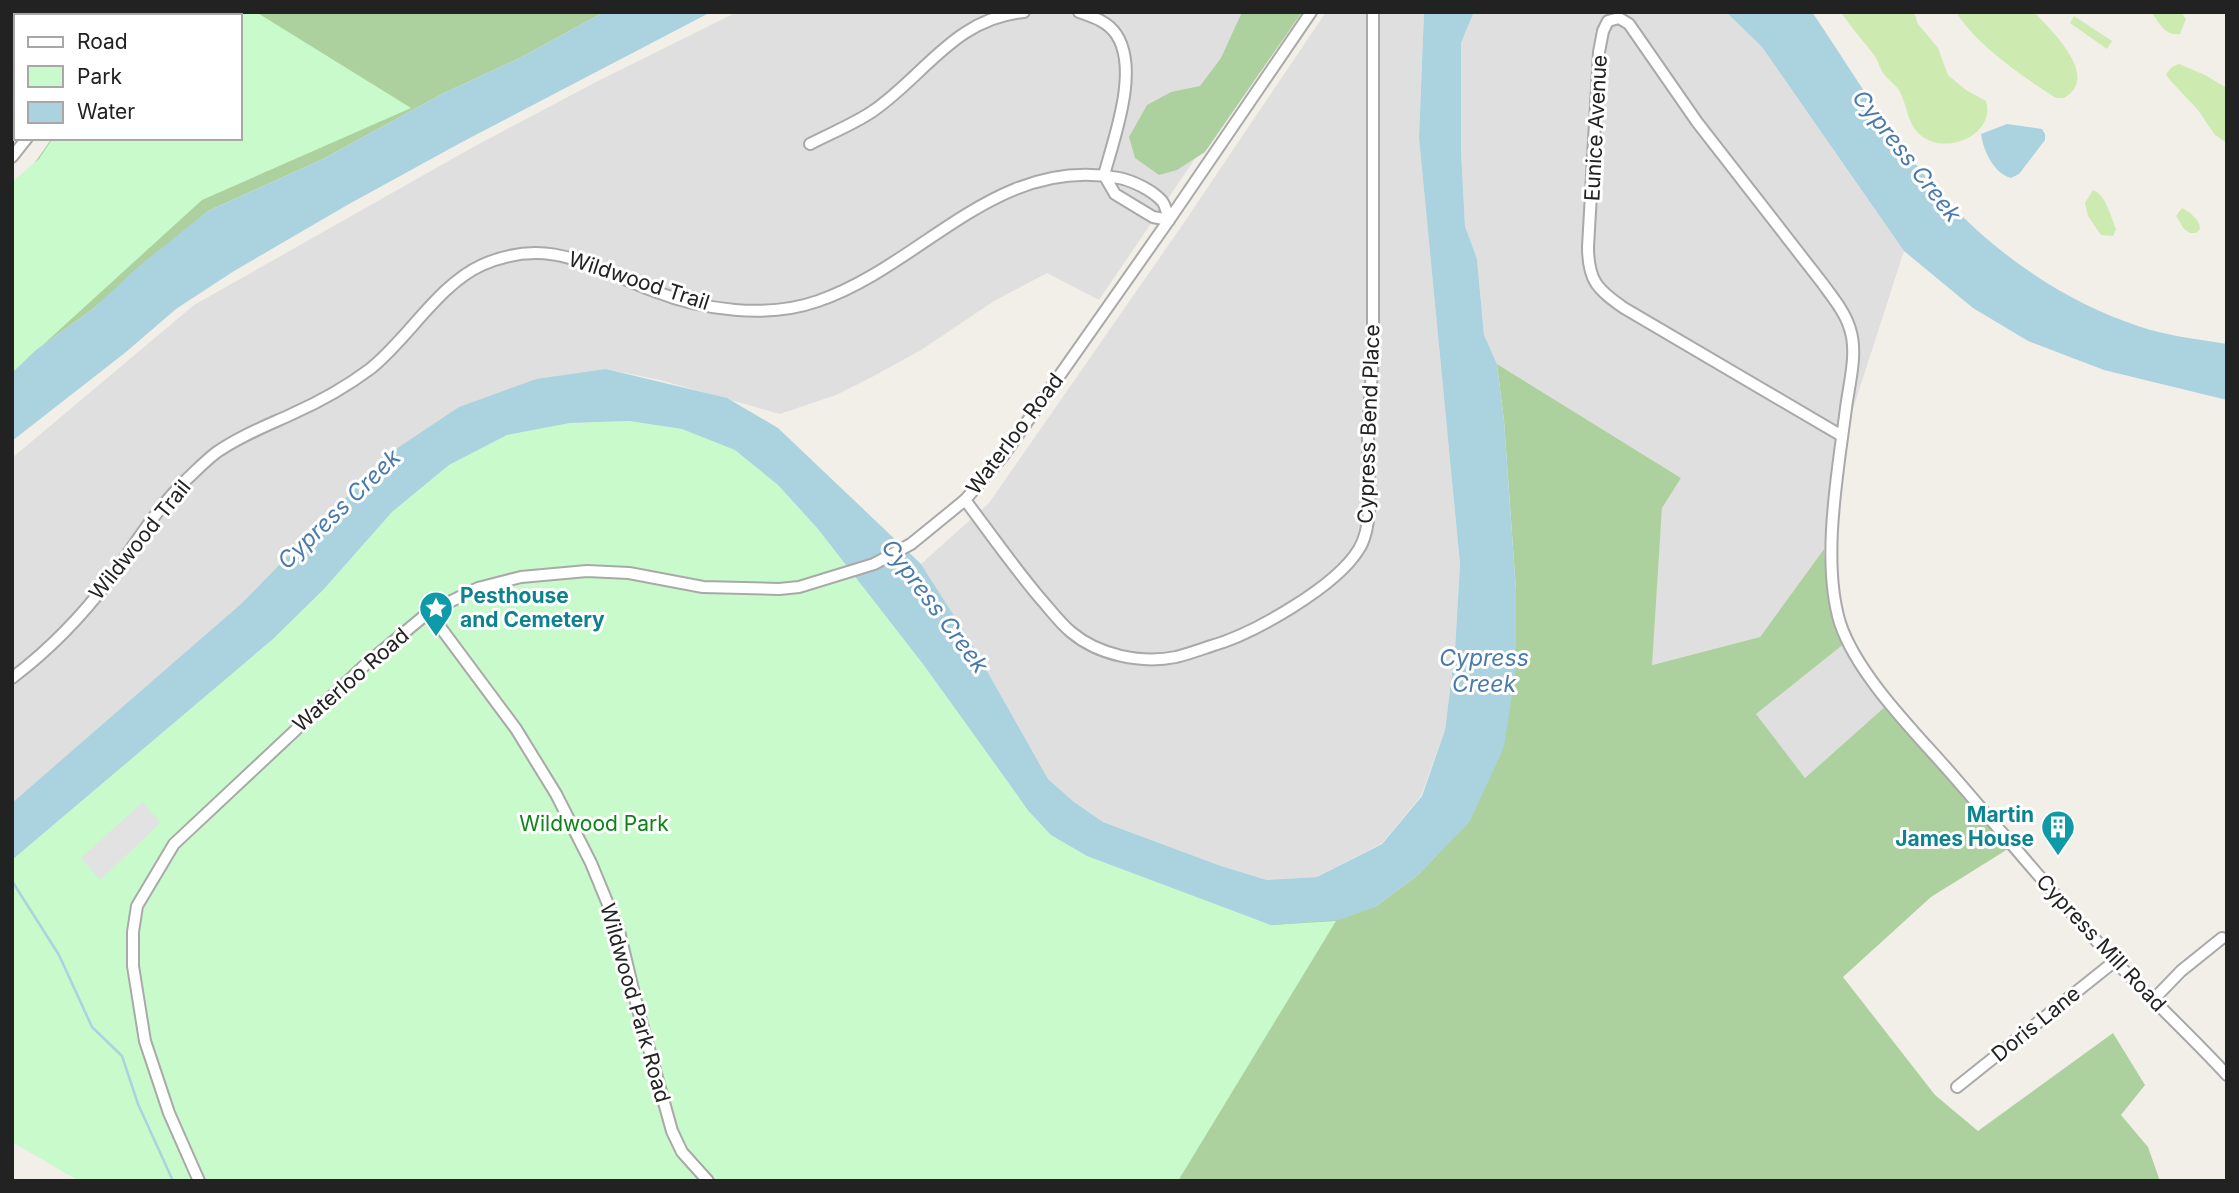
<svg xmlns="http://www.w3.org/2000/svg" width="2239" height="1193" viewBox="0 0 2239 1193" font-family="Inter,sans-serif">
<rect width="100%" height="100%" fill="#f2efe9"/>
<g fill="#e0dfdf">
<polygon points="737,12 1294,13 1099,300 1047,273 994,301 921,350 870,378 836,395 780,414 660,380 606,369 326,517 241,604 197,645 12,803 12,458 194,305 475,146 598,81"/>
<polygon points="1326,12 1424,12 1419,138 1460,564 1455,650 1445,730 1421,796 1382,843 1317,877 1267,880 1221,866 1103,822 1074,802 1048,779 969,639 921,564 989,503 1181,227"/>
<polygon points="1474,12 1726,12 1762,47 1904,251 1850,418 1824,549 1760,637 1651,665 1662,508 1681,478 1497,364 1484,335 1477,259 1465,226 1461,151 1461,43"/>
<polygon points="1845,643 1888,704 1805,778 1755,714"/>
</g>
<g fill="#cdebb0">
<path d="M1841 12H1914L1918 24 1938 48 1948 75 1966 90 1986 101C1996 134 1948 155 1923 137 1908 126 1908 110 1901 94 1898 86 1889 81 1884 74 1879 68 1879 61 1874 55 1863 40 1851 28 1841 12Z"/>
<path d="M1956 12H2034C2052 31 2101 77 2064 98H2056L2048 93C2018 73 1975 43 1956 12Z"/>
<path d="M2151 12H2181L2186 19 2180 34C2164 36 2160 23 2151 12Z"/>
<polygon points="2074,16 2112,41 2107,49 2070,23"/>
<polygon points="2179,64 2205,75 2227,88 2227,143 2215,135 2198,110 2169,79 2166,74 2172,67"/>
<path d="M2093 190C2106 195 2111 217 2116 229L2113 236 2101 235 2088 216 2085 203Z"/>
<path d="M2182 208C2190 212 2200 220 2200 229L2196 233H2190L2184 229 2176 216Z"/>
</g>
<g fill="#add19e">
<polygon points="12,12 76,12 75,16 16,16 16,122 12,127"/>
<polygon points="129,12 604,12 520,58 442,94 323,159 208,211 94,308 36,350 12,373 15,191 52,138 240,138 240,16 126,16"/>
<polygon points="1242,12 1302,12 1205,152 1177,170 1159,175 1135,158 1129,137 1147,105 1171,92 1200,86 1221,58"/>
<path d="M1497 364 1681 478 1662 508 1652 665 1760 637 1824 549C1827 582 1829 614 1845 643L1756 714 1805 778 1888 704 2008 849 1931 897 1843 977 1935 1095 1978 1131 2113 1033 2145 1085 2121 1115 2148 1147 2160 1181H727L926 668C966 725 1004 784 1051 835L1375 907 1418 875 1469 821 1516 667V590L1504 421Z"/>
</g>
<g fill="#c8facc">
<polygon points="137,12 256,12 411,108 202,200 12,373 12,182 39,159 53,138 240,138 240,16 134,16"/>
<polygon points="629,421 682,429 736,450 778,485 818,529 926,668 1028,810 1051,835 1271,925 1336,921 1178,1181 79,1181 12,1142 12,860 273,639 324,589 392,512 449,465 507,435 570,423"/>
</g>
<polygon fill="#e2e2e2" points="143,802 160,823 100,880 81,858"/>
<g fill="#aad3df">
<polygon points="604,12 711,12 464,141 349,204 234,271 176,309 126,352 12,441 12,373 36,350 94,308 139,266 208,211 323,159 442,94 520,58"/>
<polygon points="1424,12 1474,12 1461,43 1461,151 1465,226 1477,259 1484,335 1497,364 1504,421 1516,590 1516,667 1504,747 1470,821 1418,875 1375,907 1339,920 1271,925 1087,856 1051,835 1028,810 926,668 818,529 778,485 735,450 682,429 629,421 570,423 507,435 449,465 392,512 324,589 273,639 12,860 12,803 241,604 326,517 396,449 459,407 536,379 606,369 727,398 778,428 921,564 969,639 1048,779 1074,802 1103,822 1221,866 1267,880 1317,877 1382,844 1422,796 1445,730 1455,650 1460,564 1419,138"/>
<path d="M1726 12H1812C1846 62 1877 114 1914 162 1970 235 2050 297 2138 326 2166 336 2198 339 2227 344V400L2104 370 2028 341 1973 308 1904 251 1762 47Z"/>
<path d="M2007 124 2042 129 2045 134V140L2019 174 2011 178C1994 174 1983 150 1981 134Z"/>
</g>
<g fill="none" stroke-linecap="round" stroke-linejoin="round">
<polyline stroke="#aad3df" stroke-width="2.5" points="12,881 59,955 92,1027 122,1056 138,1104 173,1181"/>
<g stroke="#a9a9a9" stroke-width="14">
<g id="minor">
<path d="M1079 12C1093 17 1107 21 1116 34 1140 69 1114 138 1104 175"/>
<polyline points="96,16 98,12"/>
<path d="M810 144C831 133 854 124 873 111 925 75 955 18 1024 12"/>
<polyline points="12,157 27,138"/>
<path d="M1842 436 1624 308C1598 290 1588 281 1588 247L1599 52 1603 31 1608 21 1619 18 1629 24 1697 122 1823 284C1833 298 1845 312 1850 329 1858 353 1849 384 1846 408 1838 471 1821 561 1840 623 1858 677 1918 735 1956 779 2009 840 2060 903 2116 962 2152 1000 2191 1036 2227 1075"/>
<path d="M965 500C990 533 1013 566 1039 597 1049 608 1059 622 1071 632 1098 655 1141 664 1176 657 1188 654 1199 650 1211 646 1253 634 1336 587 1359 549 1376 522 1367 466 1368 434 1369 406 1372 378 1373 350 1374 237 1372 125 1373 12"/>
<polyline points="429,612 516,729 556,794 591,863 619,931 637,1006 672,1131 682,1152 708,1181"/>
<path d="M12 678C49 650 82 616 110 579 134 546 156 509 186 480 196 471 206 460 217 452 240 436 266 426 292 414 319 402 346 387 370 369 408 339 438 285 482 265 550 235 592 268 654 291 702 310 767 319 818 301 923 265 997 154 1119 178 1133 181 1152 190 1162 201 1166 206 1167 214 1169 220L1153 217 1115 194 1104 175"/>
<polyline points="2153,1000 2181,971 2222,938"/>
<polyline points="1957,1087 2115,961"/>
<polyline points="199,1181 169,1113 145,1041 133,966 133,932 137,906 174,844 365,665 429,612 478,588 521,577 587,571 629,573 703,587 779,589 799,587 874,564 911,544 965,500 1003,456 1169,220 1311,12"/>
</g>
</g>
<use href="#minor" stroke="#fff" stroke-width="10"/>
</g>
<defs>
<g id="sight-pin" transform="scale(1.75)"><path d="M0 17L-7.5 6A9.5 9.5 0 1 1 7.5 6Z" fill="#0f9aa8" stroke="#fff"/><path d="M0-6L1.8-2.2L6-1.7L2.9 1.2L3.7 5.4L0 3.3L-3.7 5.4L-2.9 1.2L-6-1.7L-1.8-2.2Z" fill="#fff"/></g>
<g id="building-pin" transform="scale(1.75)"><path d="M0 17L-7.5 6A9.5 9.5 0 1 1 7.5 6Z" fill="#0f9aa8" stroke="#fff"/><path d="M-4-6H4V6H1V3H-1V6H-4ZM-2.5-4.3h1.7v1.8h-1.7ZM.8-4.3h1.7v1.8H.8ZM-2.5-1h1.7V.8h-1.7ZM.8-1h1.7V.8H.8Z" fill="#fff"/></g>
</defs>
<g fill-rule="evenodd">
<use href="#sight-pin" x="436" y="608"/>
<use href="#building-pin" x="2058" y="827"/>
</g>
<g text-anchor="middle" stroke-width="6" stroke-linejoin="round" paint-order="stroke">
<g font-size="21" fill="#222" stroke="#fff">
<text transform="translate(1596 128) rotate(-87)" y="7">Eunice Avenue</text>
<text transform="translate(639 281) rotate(18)" y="7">Wildwood Trail</text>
<text transform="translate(1369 424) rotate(-88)" y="7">Cypress Bend Place</text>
<text transform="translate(1015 434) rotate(-53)" y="7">Waterloo Road</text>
<text transform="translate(140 540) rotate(-51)" y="7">Wildwood Trail</text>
<text transform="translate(351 680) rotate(-41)" y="7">Waterloo Road</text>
<text transform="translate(2101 943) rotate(47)" y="7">Cypress Mill Road</text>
<text transform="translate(635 1003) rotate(74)" y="7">Wildwood Park Road</text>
<text transform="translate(2036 1024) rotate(-39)" y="7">Doris Lane</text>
</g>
<g font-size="21" font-weight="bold" fill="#0d838f" stroke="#fff" text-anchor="start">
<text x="460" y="603">Pesthouse<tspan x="460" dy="24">and Cemetery</tspan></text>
<text x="2034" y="822" text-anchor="end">Martin<tspan x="2034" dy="24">James House</tspan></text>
</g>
<g font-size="21" fill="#0c8416" stroke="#fff">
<text x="594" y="831">Wildwood Park</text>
</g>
<g font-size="23" font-style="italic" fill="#4a7aab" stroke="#fff">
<text transform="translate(1907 156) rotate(52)" y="8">Cypress Creek</text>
<text transform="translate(339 509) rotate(-44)" y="8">Cypress Creek</text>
<text transform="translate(935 606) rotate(53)" y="8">Cypress Creek</text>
<text x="1484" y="666">Cypress<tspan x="1484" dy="26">Creek</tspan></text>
</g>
</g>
<rect width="2239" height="1193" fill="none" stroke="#222222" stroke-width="28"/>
<rect x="14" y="14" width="228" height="126" fill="#ffffff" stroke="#a7a7a7" stroke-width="2"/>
<rect x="28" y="37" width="35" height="10" fill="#ffffff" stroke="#a7a7a7" stroke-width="2"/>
<text x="77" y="49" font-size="21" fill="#222222">Road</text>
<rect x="28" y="66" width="35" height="21" fill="#c8facc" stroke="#a7a7a7" stroke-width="2"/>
<text x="77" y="84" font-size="21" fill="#222222">Park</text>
<rect x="28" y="102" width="35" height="21" fill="#aad3df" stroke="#a7a7a7" stroke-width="2"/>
<text x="77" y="119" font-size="21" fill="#222222">Water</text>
</svg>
